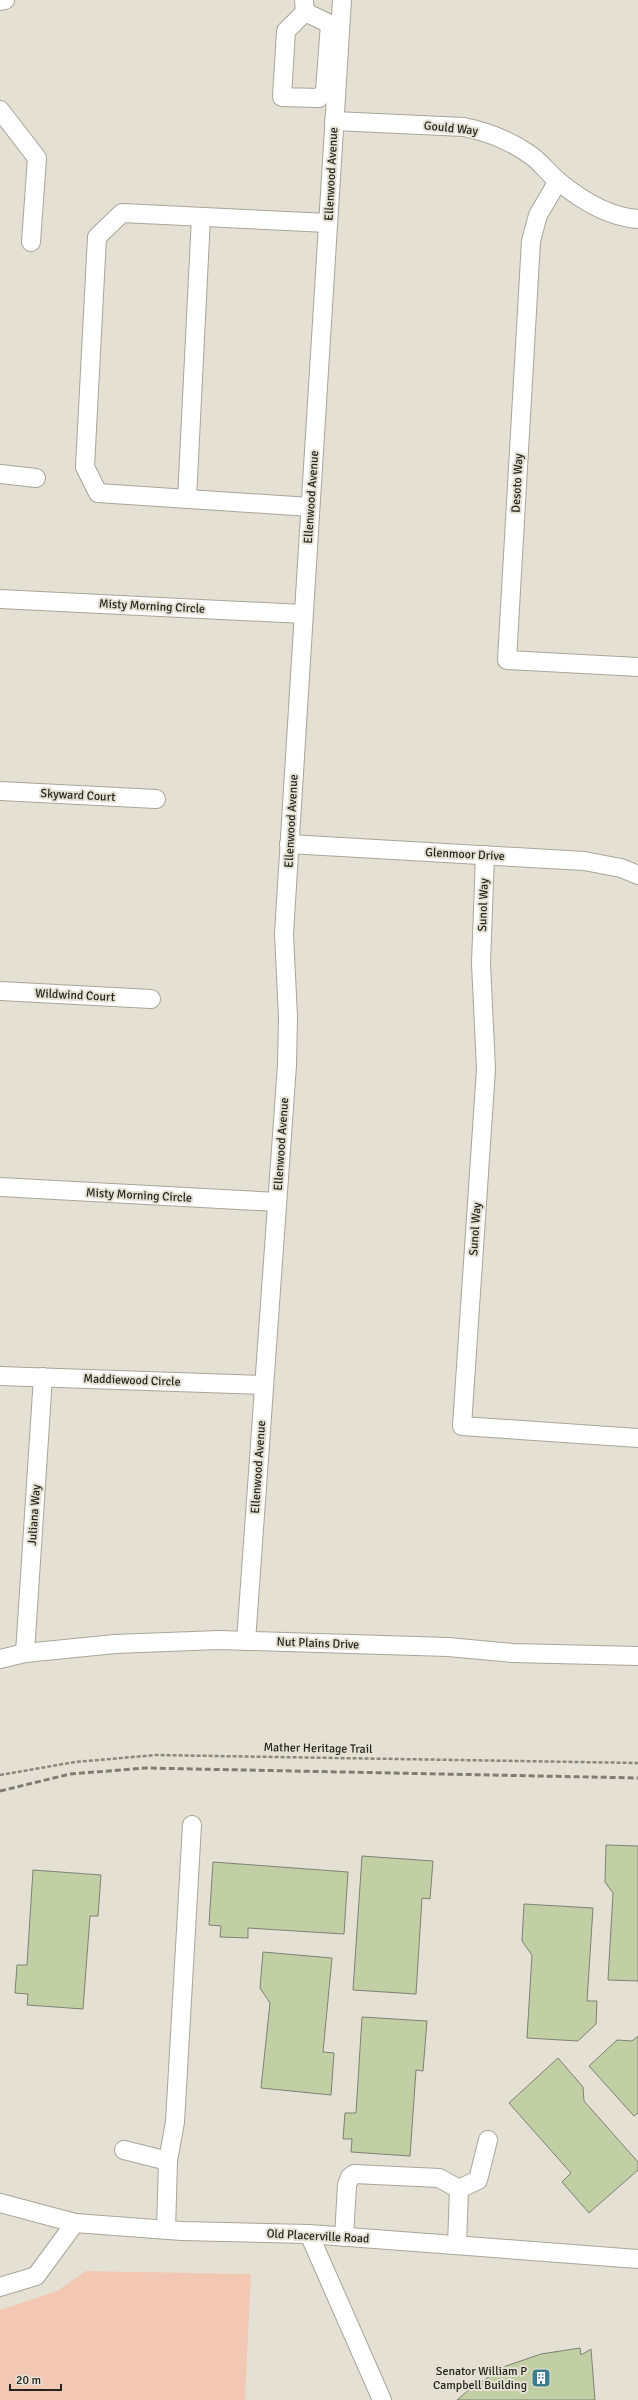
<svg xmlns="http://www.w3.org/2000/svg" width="638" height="2400" viewBox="0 0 638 2400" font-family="Signika,sans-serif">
<rect width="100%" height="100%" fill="#e4e1d4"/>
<polygon fill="#f2c8b5" points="86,2271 251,2274 245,2400 0,2400 0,2310 57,2291"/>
<g fill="#c2cea4" stroke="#7e8176">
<polygon points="606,1845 638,1846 638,1981 608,1980 613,1893 605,1882"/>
<polygon points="362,1856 433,1861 430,1899 422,1898 416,1994 353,1990"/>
<polygon points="213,1862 348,1872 344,1934 248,1928 248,1938 220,1937 221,1926 209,1925"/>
<polygon points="33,1870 101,1875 98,1916 90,1916 83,2009 27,2005 28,1994 15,1993 17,1965 27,1965"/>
<polygon points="524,1904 593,1908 587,2001 597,2001 596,2024 578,2041 527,2038 532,1955 522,1941"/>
<polygon points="263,1952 332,1958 323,2052 334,2053 331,2095 261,2088 270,2003 260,1988"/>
<polygon points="362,2017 427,2021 423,2071 416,2070 410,2156 351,2152 352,2139 343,2139 345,2113 356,2113"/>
<polygon points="638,2036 638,2113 634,2116 589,2066 617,2040 632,2041"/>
<polygon points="558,2058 583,2087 584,2101 638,2162 638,2170 589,2213 562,2182 571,2173 509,2103"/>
<polygon points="580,2348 581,2355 591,2349 595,2400 457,2400 470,2389 506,2366 541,2354"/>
</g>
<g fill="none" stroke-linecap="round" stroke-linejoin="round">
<g stroke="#a8a599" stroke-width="20">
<g id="minor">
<polyline points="304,0 305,12 286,31 282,97 319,98 325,91 330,24 305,12"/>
<polyline points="0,1 5,0"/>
<polyline points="0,110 37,158 31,242"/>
<path d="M334 121 464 127C488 132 509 140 529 154 540 161 548 173 558 181 581 200 608 217 638 219"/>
<polyline points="558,181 538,215 531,241 507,660 638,667"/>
<polyline points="0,474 36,478"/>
<polyline points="187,499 201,217"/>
<polyline points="310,507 98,493 85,467 97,237 122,213 328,223"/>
<polyline points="0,599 303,614"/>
<polyline points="0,791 156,799"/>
<polyline points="289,844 584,861 621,868 638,875"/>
<polyline points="485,855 481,963 486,1069 462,1426 638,1438"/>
<polyline points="0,991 151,999"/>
<polyline points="0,1187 277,1202"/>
<polyline points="0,1376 264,1385"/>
<polyline points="246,1641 287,1065 288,1017 284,934 342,0"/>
<polyline points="25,1653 43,1377"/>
<polyline points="0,1659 25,1653 115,1644 219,1640 448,1647 512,1653 638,1656"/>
<polyline points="124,2150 168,2161"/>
<polyline points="459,2189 478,2180 488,2140"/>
<polyline points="0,2203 75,2223 182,2231 309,2234 638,2259"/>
<polyline points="166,2230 168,2161 175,2122 192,1825"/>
<polyline points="309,2234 382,2400"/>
<polyline points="344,2237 347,2185 350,2177 354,2174 439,2178 459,2189"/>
<polyline points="457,2245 459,2189"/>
<polyline points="0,2287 36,2276 75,2223"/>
</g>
</g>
<polyline stroke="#89877e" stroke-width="2.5" stroke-dasharray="4 2" stroke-linecap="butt" points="0,1775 75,1762 156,1755 638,1763"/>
<use href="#minor" stroke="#fff" stroke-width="18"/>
<polyline stroke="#7f7d74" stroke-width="3" stroke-dasharray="6 3" stroke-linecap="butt" points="0,1791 70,1774 146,1768 638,1778"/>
</g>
<defs>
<g id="building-square" transform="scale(1)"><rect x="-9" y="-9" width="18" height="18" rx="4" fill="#3c7c8f" stroke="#e4e1d4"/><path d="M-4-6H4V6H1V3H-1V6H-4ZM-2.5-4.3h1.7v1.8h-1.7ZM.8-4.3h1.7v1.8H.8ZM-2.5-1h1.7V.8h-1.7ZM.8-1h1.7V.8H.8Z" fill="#fff"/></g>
</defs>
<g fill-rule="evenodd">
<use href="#building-square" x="541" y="2378"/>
</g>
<g text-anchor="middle" stroke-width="4" stroke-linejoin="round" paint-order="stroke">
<g font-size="12" fill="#25241f" stroke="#e4e1d4">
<text transform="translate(451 128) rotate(6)" y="4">Gould Way</text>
<text transform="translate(331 174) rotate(-87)" y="4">Ellenwood Avenue</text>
<text transform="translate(517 483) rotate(-87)" y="4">Desoto Way</text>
<text transform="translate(311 497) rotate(-86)" y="4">Ellenwood Avenue</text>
<text transform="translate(152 606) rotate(3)" y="4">Misty Morning Circle</text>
<text transform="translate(78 795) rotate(3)" y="4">Skyward Court</text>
<text transform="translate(291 821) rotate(-87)" y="4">Ellenwood Avenue</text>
<text transform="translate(465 854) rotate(3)" y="4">Glenmoor Drive</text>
<text transform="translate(483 905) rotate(-88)" y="4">Sunol Way</text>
<text transform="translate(75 995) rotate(3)" y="4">Wildwind Court</text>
<text transform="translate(281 1144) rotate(-86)" y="4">Ellenwood Avenue</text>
<text transform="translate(139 1195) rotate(3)" y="4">Misty Morning Circle</text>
<text transform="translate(475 1229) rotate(-86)" y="4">Sunol Way</text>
<text transform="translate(132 1380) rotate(2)" y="4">Maddiewood Circle</text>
<text transform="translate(258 1467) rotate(-86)" y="4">Ellenwood Avenue</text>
<text transform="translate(34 1515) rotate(-86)" y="4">Juliana Way</text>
<text transform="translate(318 1643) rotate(2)" y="4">Nut Plains Drive</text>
<text transform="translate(318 1748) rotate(1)" y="4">Mather Heritage Trail</text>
<text transform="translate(318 2236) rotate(3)" y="4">Old Placerville Road</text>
</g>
<g font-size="12" fill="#25241f" stroke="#e4e1d4" text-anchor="end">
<text x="527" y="2375">Senator William P<tspan x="527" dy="14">Campbell Building</tspan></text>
</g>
</g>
<path d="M10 2384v6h51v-6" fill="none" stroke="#25241f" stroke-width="2"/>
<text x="16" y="2384" font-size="12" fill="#25241f" stroke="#e4e1d4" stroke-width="3" paint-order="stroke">20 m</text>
</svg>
